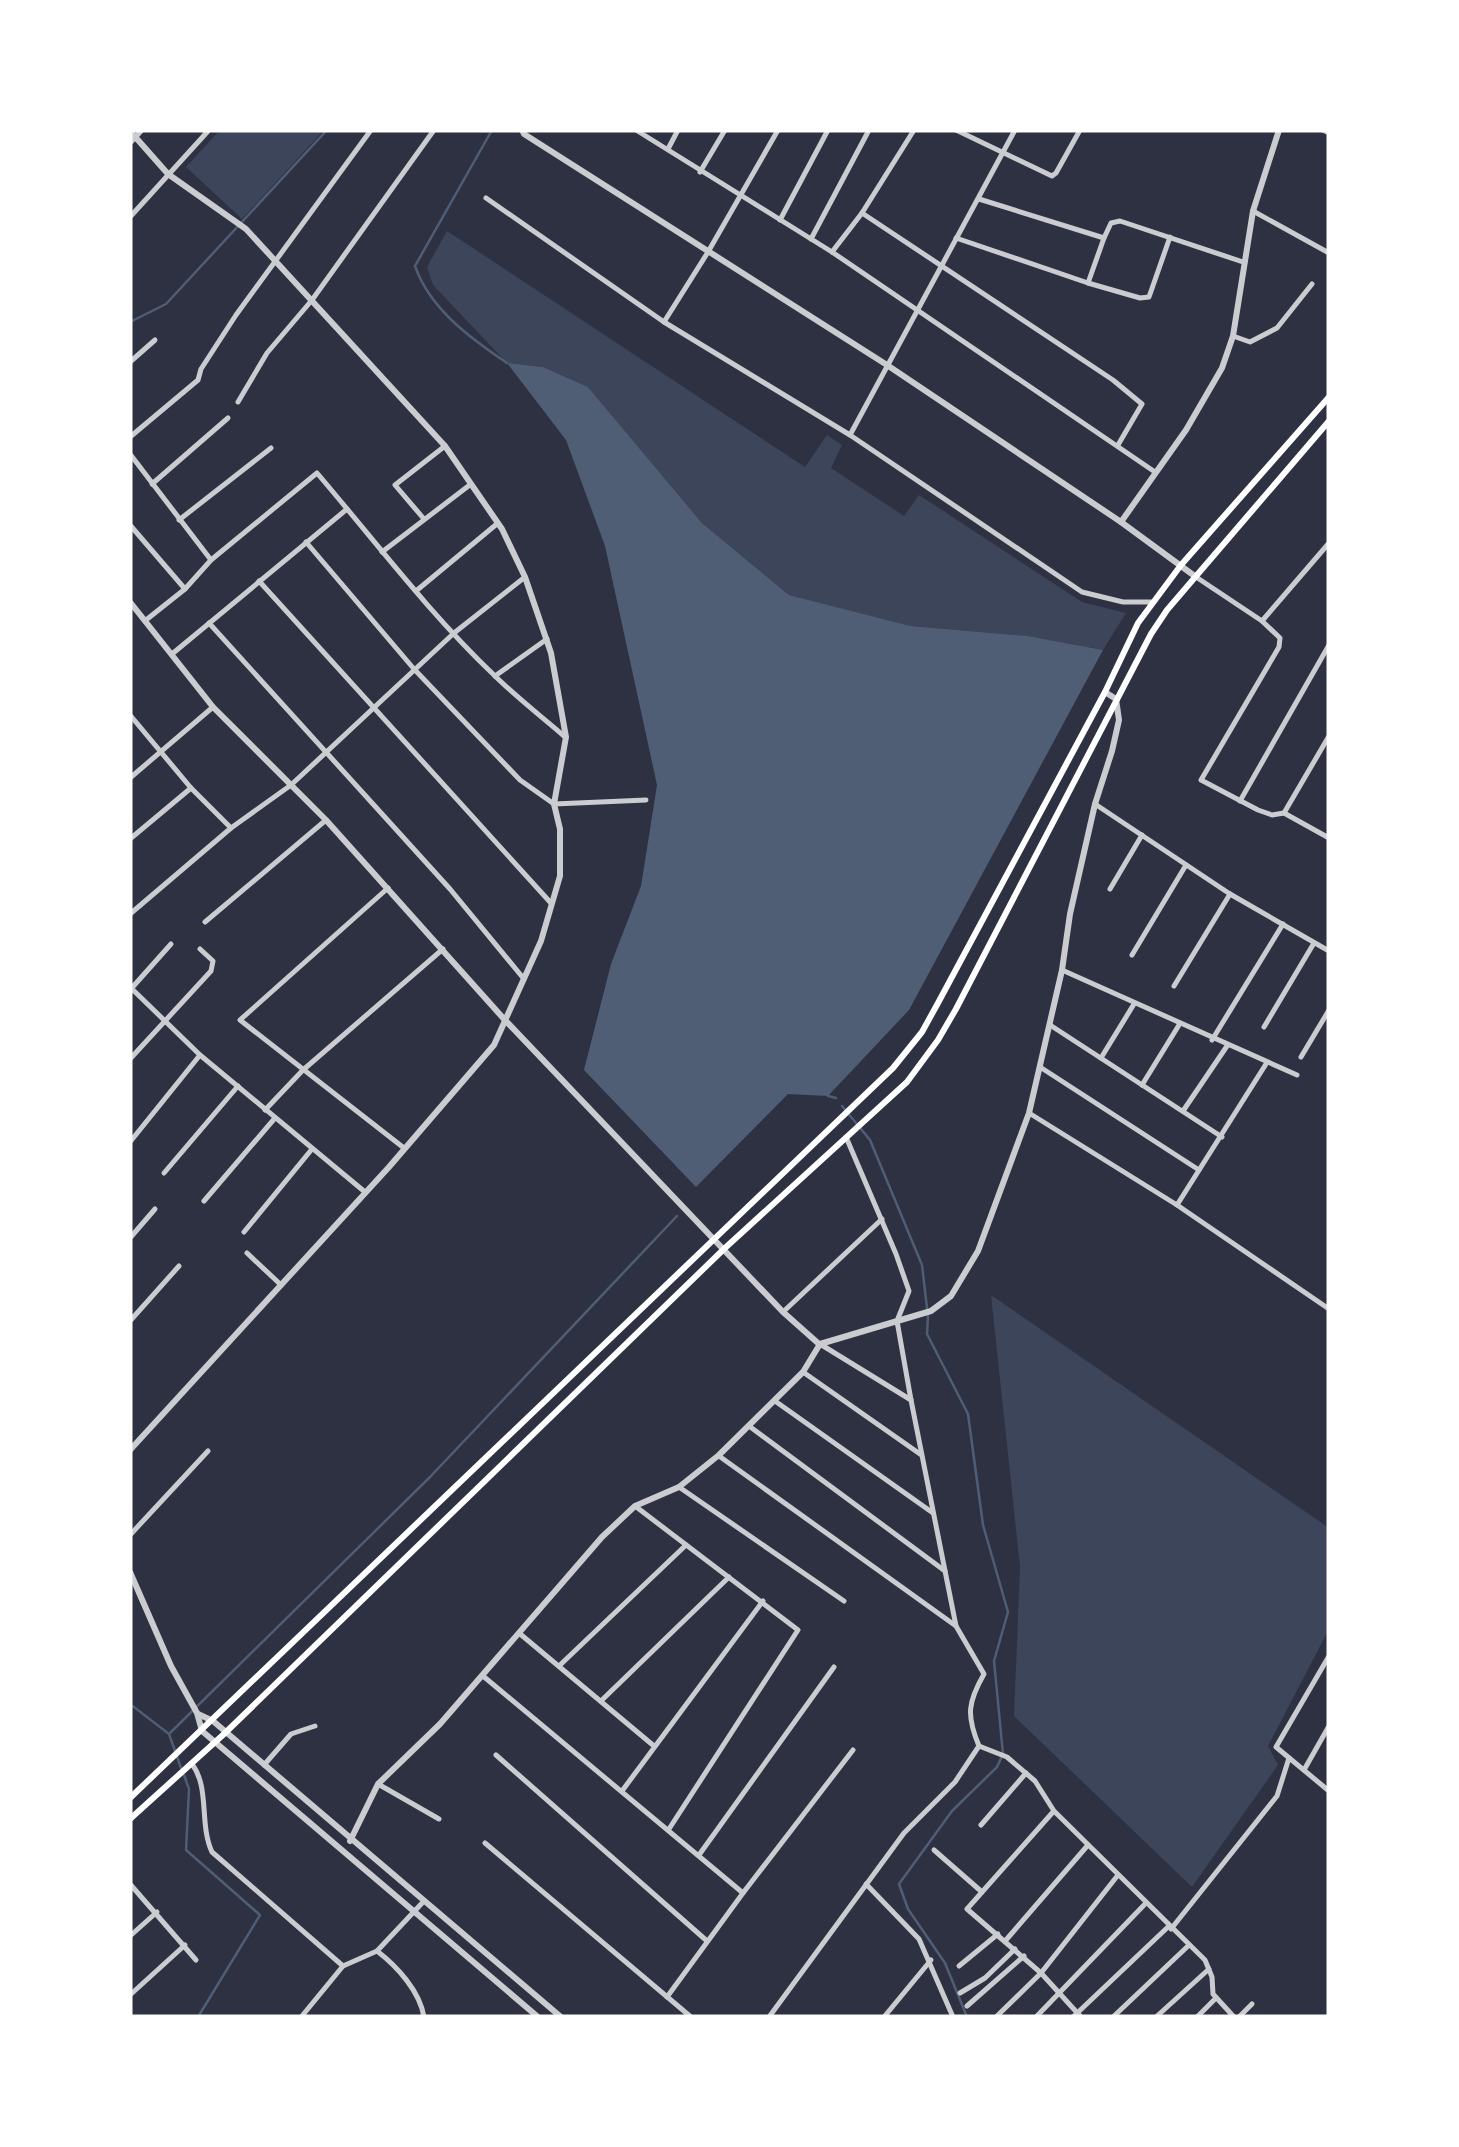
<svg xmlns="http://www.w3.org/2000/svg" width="1459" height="2147" viewBox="0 0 1459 2147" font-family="'Titillium Web',sans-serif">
<rect width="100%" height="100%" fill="#2d3142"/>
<g fill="#3c4559">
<polygon points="220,130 324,130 242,219 186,167"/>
<polygon points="447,231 805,467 827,435 842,445 831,468 904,516 919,495 1082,602 1126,613 1103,650 1028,636 911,626 789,595 702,523 588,387 543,367 507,363 433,285 427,267"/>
<polygon points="991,1295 1329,1528 1329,1629 1268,1746 1278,1765 1192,1887 1014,1716 1020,1567"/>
</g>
<polygon fill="#4f5d75" points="507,363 543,367 588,387 702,523 789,595 911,626 1028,636 1103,650 909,1010 828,1096 788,1094 696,1187 584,1070 611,964 641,886 657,785 605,546 566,440"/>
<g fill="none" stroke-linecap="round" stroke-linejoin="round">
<g stroke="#4f5d75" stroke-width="2.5">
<path d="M492 130 415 266C430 309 470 338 507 363"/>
<polyline points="130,322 166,304 327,130"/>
<polyline points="828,1096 836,1098"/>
<polyline points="842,1106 856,1123"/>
<polyline points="861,1129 870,1140 922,1265 927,1308"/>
<polyline points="928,1316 927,1334 968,1414 983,1525 1008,1612 994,1661 1003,1754 997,1767 952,1811 899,1884 908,1909 945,1963 967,2017"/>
<polyline points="130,1704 169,1734 430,1477 677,1216"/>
<polyline points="169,1734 181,1768"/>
<polyline points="184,1775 189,1789 186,1850 260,1915 198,2017"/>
</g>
<g stroke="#caccd0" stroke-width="5">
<polyline points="636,130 832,252 1155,472"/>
<polyline points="956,130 1052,176 1056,173 1080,130"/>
<polyline points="1323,130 1329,133"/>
<polyline points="130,143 142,130"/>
<polyline points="668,149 678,130"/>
<polyline points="700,172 725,130"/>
<polyline points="486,198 664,322 850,435 1082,592 1123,602 1153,602"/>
<polyline points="1253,211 1329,253"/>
<polyline points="862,213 1113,380 1142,404 1118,445"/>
<polyline points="130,217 209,130"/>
<polyline points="780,220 828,130"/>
<polyline points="956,238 1088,283 1104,238 979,199"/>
<polyline points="1104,238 1111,223 1120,221 1243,262"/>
<polyline points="811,239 869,130"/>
<polyline points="832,252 862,213 914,130"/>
<polyline points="1088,283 1140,298 1149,297 1170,237"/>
<polyline points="664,322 708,252 778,130"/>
<polyline points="1233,336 1250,342 1277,328 1312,284"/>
<polyline points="130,362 155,340"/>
<polyline points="238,402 267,353 312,300 434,130"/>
<polyline points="850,435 1015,130"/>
<polyline points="130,437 198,380 201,369 236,315 371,130"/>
<polyline points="130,454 211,560"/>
<polyline points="152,484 228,418"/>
<polyline points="424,519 395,485 445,446"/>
<polyline points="179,520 271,448"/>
<polyline points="130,525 185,589"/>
<polyline points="306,542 414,669 520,780 554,804 646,800"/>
<polyline points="1329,543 1262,621 1280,638 1279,647 1201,780 1258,810 1272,815 1284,813 1329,838"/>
<polyline points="382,552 471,484"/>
<polyline points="1196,577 1262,621"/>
<polyline points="259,581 550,902"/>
<polyline points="416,591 498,523"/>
<path d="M146 620 185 589 211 560 317 473C375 541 429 613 494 675 516 697 541 716 564 736"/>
<polyline points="209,623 450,889 524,979"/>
<polyline points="172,654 347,509"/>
<polyline points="495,676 547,639"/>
<polyline points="130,715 191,788 231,828"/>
<polyline points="130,778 213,707"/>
<polyline points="1240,801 1329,645"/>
<polyline points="1095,804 1230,894 1329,951"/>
<polyline points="1284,813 1329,736"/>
<polyline points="130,839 191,788"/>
<polyline points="388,888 240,1020 404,1148"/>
<polyline points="1110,889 1142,835"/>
<polyline points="130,914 231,828 291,785 454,633 525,577"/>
<polyline points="205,922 326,820"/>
<polyline points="1132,955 1186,865"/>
<polyline points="1062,970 1297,1075"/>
<polyline points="1174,986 1230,894"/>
<polyline points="130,987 200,1055 365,1192"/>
<polyline points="130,990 171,944"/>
<polyline points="1050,1025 1222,1137"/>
<polyline points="1264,1027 1314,943"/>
<polyline points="1212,1040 1283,924"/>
<polyline points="1301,1057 1329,1010"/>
<polyline points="1101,1058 1134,1004"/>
<polyline points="130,1059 211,971 213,961 200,949"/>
<polyline points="1040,1067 1199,1170"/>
<polyline points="1142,1085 1179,1025"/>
<polyline points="265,1110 303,1070 443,949"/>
<polyline points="1183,1111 1227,1046"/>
<polyline points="1029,1113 1177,1205 1329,1309"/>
<polyline points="130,1142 200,1055"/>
<polyline points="164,1173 238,1086"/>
<polyline points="204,1201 275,1118"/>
<polyline points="1177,1205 1266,1064"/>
<polyline points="244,1232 312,1149"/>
<polyline points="130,1238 155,1209"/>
<polyline points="247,1253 280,1284"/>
<polyline points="783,1312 882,1219"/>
<polyline points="130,1321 179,1266"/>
<polyline points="820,1344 911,1400"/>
<polyline points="803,1372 920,1454"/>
<polyline points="775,1401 933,1513"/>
<polyline points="749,1426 945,1571"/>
<polyline points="719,1456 956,1626"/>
<polyline points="679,1487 844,1601"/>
<polyline points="635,1506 798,1630 669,1829"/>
<polyline points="130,1535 208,1451"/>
<polyline points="519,1633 654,1746"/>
<polyline points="1329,1656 1276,1747 1329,1791"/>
<polyline points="559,1666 686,1545"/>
<polyline points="483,1676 743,1893"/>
<polyline points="602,1700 729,1577"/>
<polyline points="979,1746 1007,1757 1035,1781 1054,1811 1205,1960 1212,1977 1213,1994 1234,2017"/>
<polyline points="496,1755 707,1941"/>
<path d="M192 1764C210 1788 199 1824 212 1852L343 1966"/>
<polyline points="264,1765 291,1734 315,1726"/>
<polyline points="1304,1770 1329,1726"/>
<polyline points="378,1784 439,1819"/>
<polyline points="622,1791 763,1601"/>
<polyline points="1053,1812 967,1909 1041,1973 1081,2017"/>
<polyline points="981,1825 1026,1773"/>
<polyline points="485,1843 691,2017"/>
<polyline points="934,1850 982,1892"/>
<polyline points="699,1855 834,1667"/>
<polyline points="130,1884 196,1960"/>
<polyline points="866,1884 919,1939 953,2017"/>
<path d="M424 1901 377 1951C398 1967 420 1992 424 2017"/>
<polyline points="1171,1929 1277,1796 1289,1758"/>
<polyline points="130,1936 157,1912"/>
<polyline points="1006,1940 1088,1845"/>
<polyline points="959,1966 998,1934"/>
<polyline points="960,1993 985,1978 1015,1949"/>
<polyline points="130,1995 185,1945"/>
<polyline points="667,1997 743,1893 853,1750"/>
<polyline points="967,2006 1024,1956"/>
<polyline points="302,2016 343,1966 377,1951"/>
<path d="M769 2017 904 1833 955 1782 979 1746C966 1715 968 1702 984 1674L956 1626 911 1400 897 1321 909 1291 896 1254 846 1137"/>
<polyline points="884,2017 931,1960"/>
<polyline points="996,2017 1041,1973 1118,1875"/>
<polyline points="1036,2017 1145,1904"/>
<polyline points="1073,2017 1169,1926"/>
<polyline points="1113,2017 1188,1946"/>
<polyline points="1156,2017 1209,1969"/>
<polyline points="1197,2017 1216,1998"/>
<polyline points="1239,2017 1252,2004"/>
</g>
<g stroke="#caccd0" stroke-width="6">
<polyline points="522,130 524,134 887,365 1121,522"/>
<polyline points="130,131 168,174 246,229 445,446 502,529 525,577 551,653 566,737 554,804 560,829 560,876 541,941 494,1045 389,1167 130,1450"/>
<polyline points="1196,577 1121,522 1186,430 1222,368 1233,336 1253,211 1279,130"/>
<polyline points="130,602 213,707 326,820 504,1019 783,1312 819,1344"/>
<polyline points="130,1572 171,1666 197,1713 202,1731 538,2017"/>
<polyline points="198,1714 213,1721 561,2017"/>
<polyline points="350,1841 378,1784 440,1724 602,1537 635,1506 679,1487 719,1455 803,1372 820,1344 931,1311 951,1296 978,1251 1029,1113 1062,970 1070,914 1095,804 1112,751 1119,720 1116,699 1105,692"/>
</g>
<g stroke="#fff" stroke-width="6">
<polyline points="130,1798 893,1068 922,1032 938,1003 1105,692 1138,623 1181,565 1329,397"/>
<polyline points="130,1819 224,1734 725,1248 907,1082 938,1040 956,1009 1151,634 1167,610 1329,421"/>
</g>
</g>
<rect width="1459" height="2147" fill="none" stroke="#ffffff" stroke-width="265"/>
</svg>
